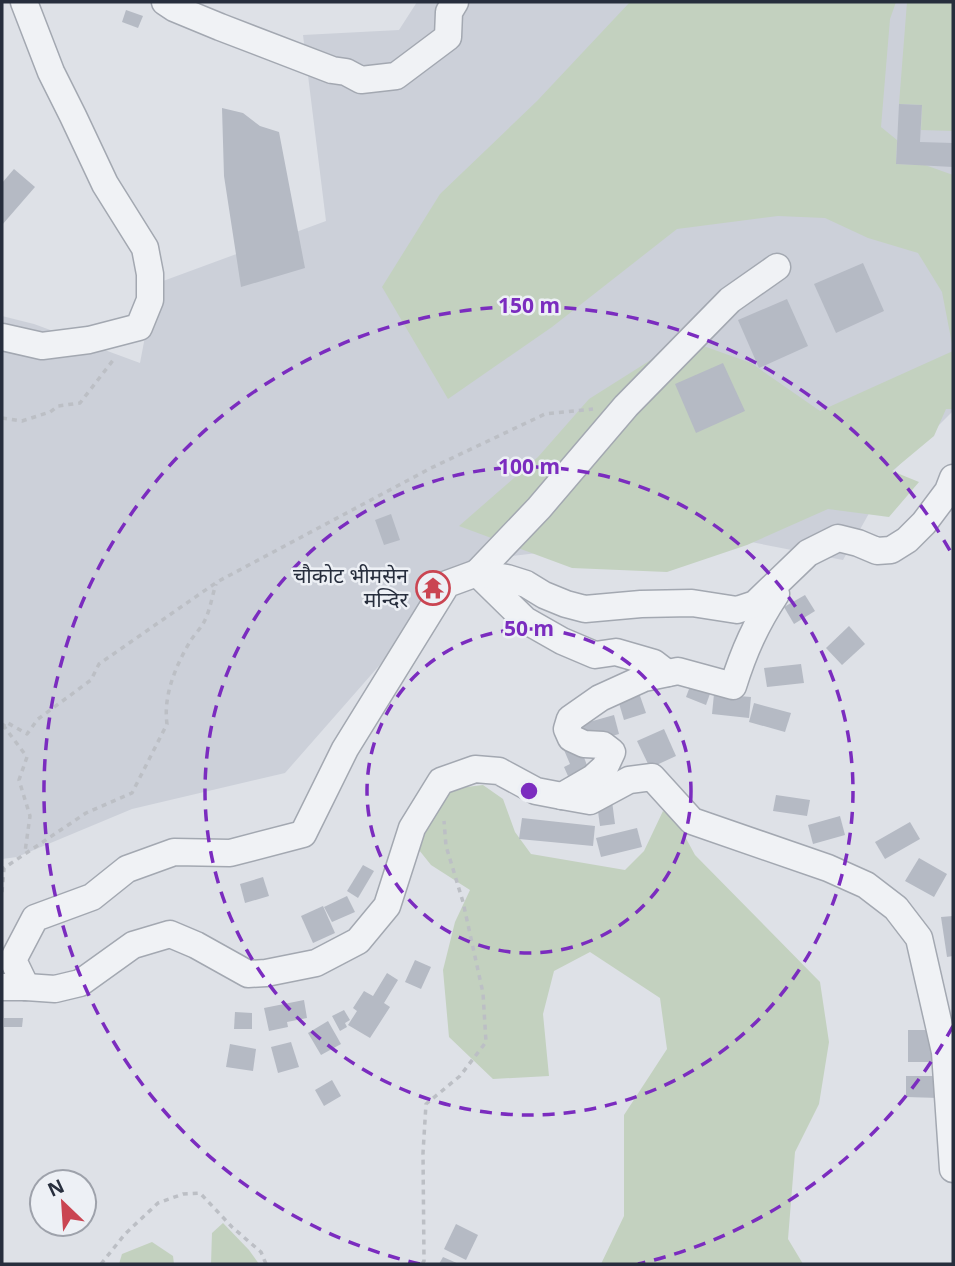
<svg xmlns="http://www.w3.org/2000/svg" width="955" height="1266" viewBox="0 0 955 1266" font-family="'Noto Sans','Noto Sans Devanagari',sans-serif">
<rect width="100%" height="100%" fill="#dee1e7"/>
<polygon fill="#ccd0d9" points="417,2 953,2 953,411 892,472 843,560 705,533 471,561 285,773 132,809 17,857 2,859 2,316 34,324 140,363 155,284 326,221 303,35 399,30"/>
<g fill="#c3d1bf">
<polygon points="630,2 896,2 890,19 881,127 897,140 896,164 925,165 953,175 953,349 942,292 918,253 868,238 825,218 778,216 677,229 552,327 448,399 382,287 440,194 537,101"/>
<polygon points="907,2 953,2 953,131 921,130 922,105 899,104"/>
<polygon points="684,339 751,363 820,411 953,351 953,409 946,409 934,436 892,471 919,482 889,517 828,509 747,545 667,572 572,568 459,526 538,457 589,399"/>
<polygon points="483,785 503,799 515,832 531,854 625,870 644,851 663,811 676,820 695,855 820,982 829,1042 819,1104 795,1152 788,1239 803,1264 601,1264 624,1216 624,1115 667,1049 660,998 590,952 554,971 543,1014 549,1076 493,1079 449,1037 443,970 455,922 470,890 431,865 419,850 425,809 442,790"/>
<polygon points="223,1223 249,1250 259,1264 211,1264 212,1233"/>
<polygon points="152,1242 173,1256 174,1264 119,1264 122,1254"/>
</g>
<g fill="#b5bac4">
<polygon points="126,10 143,16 138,28 122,22"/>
<polygon points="899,104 922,105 920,142 953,143 953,167 896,164"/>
<polygon points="222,108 243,113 260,126 279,132 305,268 241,287 224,176"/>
<polygon points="14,169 35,187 2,225 2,183"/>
<polygon points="863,263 884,311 836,333 814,284"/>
<polygon points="787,299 808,346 759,368 738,320"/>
<polygon points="723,363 745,411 696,433 675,384"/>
<polygon points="391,514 400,540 384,545 375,520"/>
<polygon points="805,595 815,611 794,624 784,607"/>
<polygon points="849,626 865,644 842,665 826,648"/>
<polygon points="801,664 804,683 767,687 764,668"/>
<polygon points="692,681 712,688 706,705 686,697"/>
<polygon points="639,693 646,713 624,720 618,700"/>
<polygon points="714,694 751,697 749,718 712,714"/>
<polygon points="754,703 791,713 785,732 749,722"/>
<polygon points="614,715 619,734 588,743 582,724"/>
<polygon points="664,729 676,756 650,768 637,741"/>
<polygon points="579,744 588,768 568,776 564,767 570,764 564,750"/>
<polygon points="776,795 810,800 807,816 773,811"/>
<polygon points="612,801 615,824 600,826 597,804"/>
<polygon points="840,816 845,835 813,844 808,825"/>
<polygon points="522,818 595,826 593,846 519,839"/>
<polygon points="910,822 920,839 885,859 875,842"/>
<polygon points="637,828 642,847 601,857 596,838"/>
<polygon points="919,858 947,874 934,897 905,881"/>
<polygon points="363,865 374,871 358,898 347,891"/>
<polygon points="263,877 269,896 245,903 240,884"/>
<polygon points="347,896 355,912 332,922 324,907"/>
<polygon points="323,906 335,933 313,943 301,916"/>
<polygon points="953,916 953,956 947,957 941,917"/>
<polygon points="415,960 431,967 421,989 405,982"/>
<polygon points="387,973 398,980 384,1003 390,1007 370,1038 348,1025 357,1011 353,1008 364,991 373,996"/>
<polygon points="304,1000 307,1018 287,1022 288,1027 269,1031 264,1008"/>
<polygon points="344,1010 350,1020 345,1023 347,1027 340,1031 332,1016"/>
<polygon points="235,1012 252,1013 252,1029 234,1029"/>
<polygon points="4,1018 23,1018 22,1027 4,1027"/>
<polygon points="328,1021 341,1044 321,1055 308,1033"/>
<polygon points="908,1030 935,1030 934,1062 908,1062"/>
<polygon points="291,1042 299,1067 278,1073 271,1047"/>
<polygon points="230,1044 256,1049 253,1071 226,1067"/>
<polygon points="906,1076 939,1076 939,1098 906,1097"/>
<polygon points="332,1080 341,1096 324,1106 315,1090"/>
<polygon points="456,1224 478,1235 466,1260 444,1249"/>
<polygon points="443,1257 459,1264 439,1264"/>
</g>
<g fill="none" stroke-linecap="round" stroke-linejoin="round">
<g stroke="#a3a8b1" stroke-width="29">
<g id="minor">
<polyline points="165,2 174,8 220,27 332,70 346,72 361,80 396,76 448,37 449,12 455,2"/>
<polyline points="2,337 42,346 89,340 139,327 150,300 150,274 145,248 105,184 73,116 51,72 24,2"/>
<polyline points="667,673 654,663 616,652 595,655 562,641 525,620 477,573 539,508 626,406 730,300 777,267"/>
<polyline points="562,796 590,801 629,780 652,777 692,821 828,868 866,885 896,908 919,938 945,1052 953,1169"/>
<path d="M2 987H26L55 989 80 983 133 945 170 934 196 945 248 974 266 973 316 963 358 941 387 906 412 828 441 781 475 769 499 771 536 791 562 796 593 778 605 767 612 752 603 745 584 744 571 738 567 729 570 719 600 698 644 678 678 671 733 686C744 651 756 624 776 594"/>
<polyline points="26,987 13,960 35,918 92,897 127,869 174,852 230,853 303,834 345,749 447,584 477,573 507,578 526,584 544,595 566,604 585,609 641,604 692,603 737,610 755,604 808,553 838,538 858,543 877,551 891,550 907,540 924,523 948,491 953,478"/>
</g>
</g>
<g stroke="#bcbfc5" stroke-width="3.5" stroke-dasharray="5 5" stroke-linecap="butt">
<polyline points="2,418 22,421 50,412 58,406 80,403 114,359"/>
<polyline points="3,725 27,757 19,780 30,816 25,852"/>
<polyline points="2,728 6,722 27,734 38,719 91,680 99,664 217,582 431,468 545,414 593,409"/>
<path d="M2 892 4 868 86 813 132 793 167 724C163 695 176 665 191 640 195 634 201 628 204 622 210 611 212 596 216 584"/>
<polyline points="101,1264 125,1234 158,1203 183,1194 200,1193 232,1227 261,1252 266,1264"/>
<polyline points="422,1264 424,1261 423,1153 426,1104 460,1076 486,1042 483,993 463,902 446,846 444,821"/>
</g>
<use href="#minor" stroke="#f0f2f5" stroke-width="26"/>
</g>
<g fill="none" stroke="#7b2cbf" stroke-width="3.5" stroke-dasharray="12 9">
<circle cx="529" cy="791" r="162"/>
<circle cx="529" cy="791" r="324"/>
<path d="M953 1026A485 485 0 0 1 638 1264M420 1264A485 485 0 1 1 953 556"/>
</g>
<defs>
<g id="temple-ring" transform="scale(1.75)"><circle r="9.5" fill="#edf0f5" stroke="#ca4552" stroke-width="1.5"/><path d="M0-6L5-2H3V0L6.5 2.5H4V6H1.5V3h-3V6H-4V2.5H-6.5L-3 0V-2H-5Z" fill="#ca4552"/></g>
</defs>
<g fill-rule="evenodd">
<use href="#temple-ring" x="433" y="588"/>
</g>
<g text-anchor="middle" stroke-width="5" stroke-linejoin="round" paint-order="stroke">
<g font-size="21" fill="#272e3d" stroke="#edf0f5" text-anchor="end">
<text x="408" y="583">चौकोट भीमसेन<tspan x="408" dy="24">मन्दिर</tspan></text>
</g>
</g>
<circle cx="529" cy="791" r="10" fill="#7b2cbf" stroke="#edf0f5" stroke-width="3.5"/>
<g font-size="21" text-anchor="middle" font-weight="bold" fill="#7b2cbf" stroke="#edf0f5" stroke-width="5" stroke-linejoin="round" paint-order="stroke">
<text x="529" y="313">150 m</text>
<text x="529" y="474">100 m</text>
<text x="529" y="636">50 m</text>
</g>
<rect width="955" height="1266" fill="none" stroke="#272e3d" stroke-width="7"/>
<g transform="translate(63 1203) rotate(335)"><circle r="33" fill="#edf0f5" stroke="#9ea2ab" stroke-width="2"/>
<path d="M0-5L12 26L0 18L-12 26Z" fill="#ca4552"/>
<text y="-10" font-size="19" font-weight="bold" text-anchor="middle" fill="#272e3d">N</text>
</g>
</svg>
